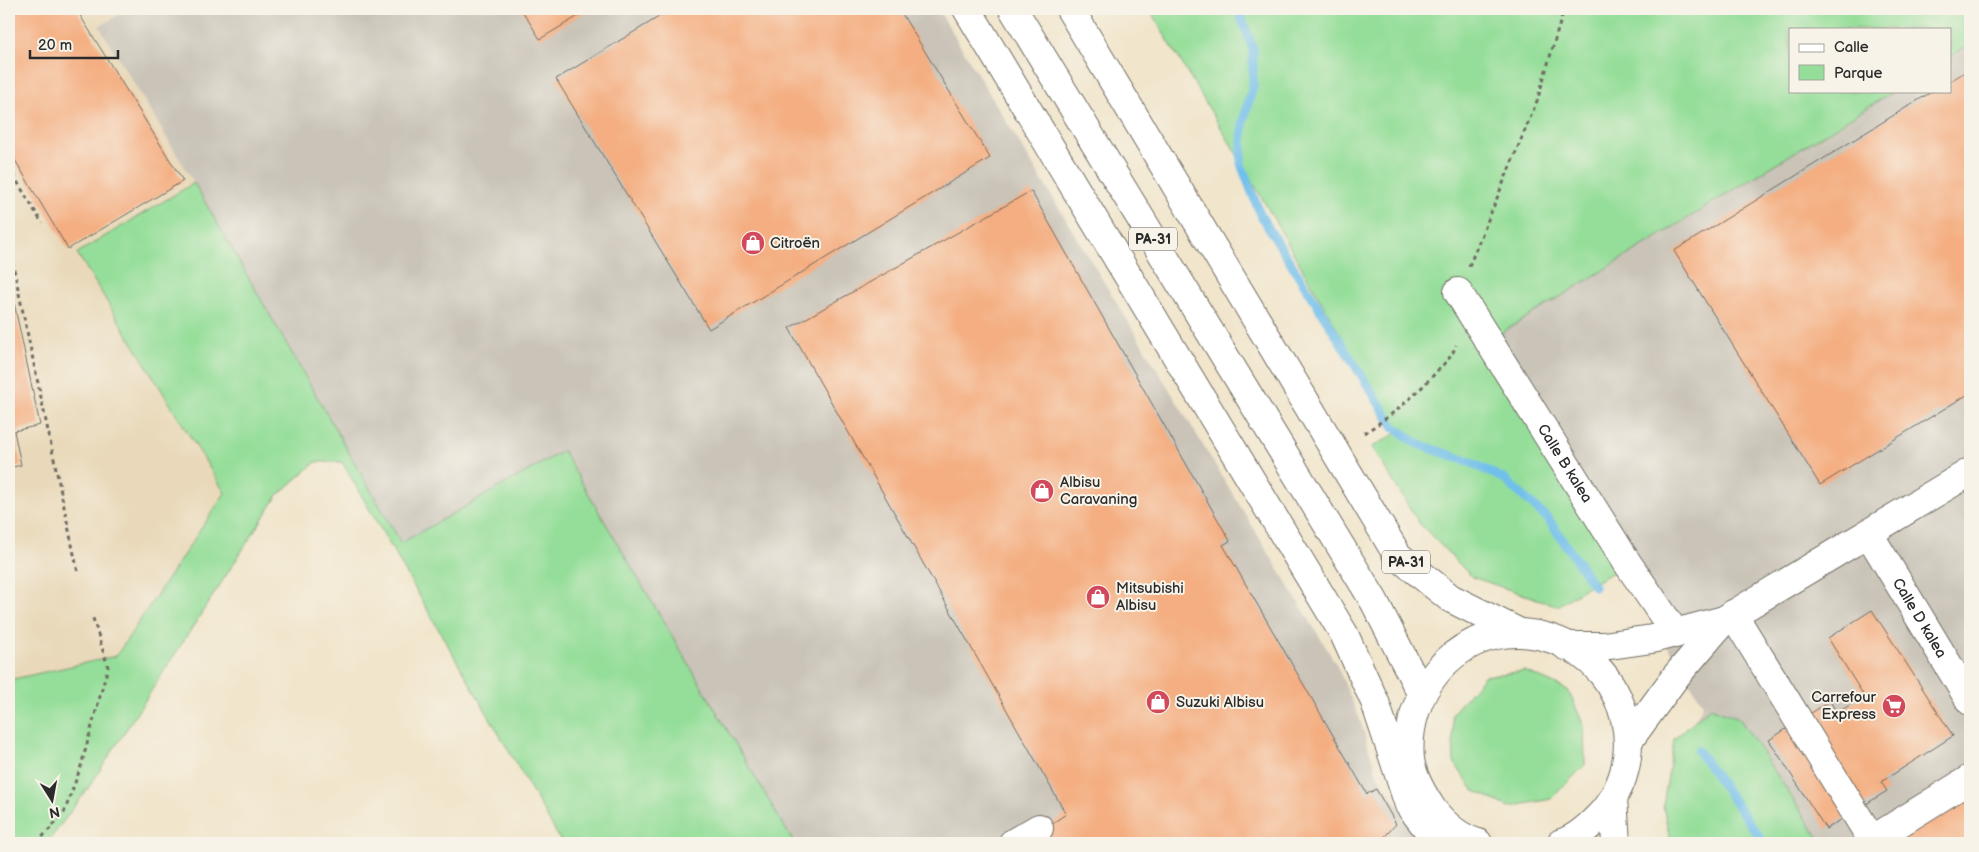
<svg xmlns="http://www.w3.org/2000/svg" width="1979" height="852" viewBox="0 0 1979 852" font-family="'Balsamiq Sans',sans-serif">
<rect width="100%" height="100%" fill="#f7f3e8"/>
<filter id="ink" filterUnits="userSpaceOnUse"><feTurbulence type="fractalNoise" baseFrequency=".02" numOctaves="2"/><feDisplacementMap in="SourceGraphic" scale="10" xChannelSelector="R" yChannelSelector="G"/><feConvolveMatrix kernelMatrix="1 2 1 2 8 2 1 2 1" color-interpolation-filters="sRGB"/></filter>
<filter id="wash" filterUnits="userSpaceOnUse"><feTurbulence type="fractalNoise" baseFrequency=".0096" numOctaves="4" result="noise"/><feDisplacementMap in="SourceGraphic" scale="20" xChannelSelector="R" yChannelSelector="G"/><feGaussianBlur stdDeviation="1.12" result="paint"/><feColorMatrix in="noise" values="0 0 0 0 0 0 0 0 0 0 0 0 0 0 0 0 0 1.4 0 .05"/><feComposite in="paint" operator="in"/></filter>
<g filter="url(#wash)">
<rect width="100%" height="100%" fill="#f1e5cb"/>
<polygon fill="#e9d9ba" points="9,9 130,9 99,27 194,183 77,253 225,492 116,656 9,680"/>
<g fill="#c9c3b8">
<polygon points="130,9 938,9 1336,664 1359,717 1377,774 1414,831 1428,843 794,843 563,451 401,543 194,183 99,26"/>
<polygon points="1970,44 1970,843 1689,843 1687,738 1703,704 1482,345 1894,91 1950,91 1950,57"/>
</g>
<g fill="#94de99" stroke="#608462">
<polygon points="1149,9 1970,9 1970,44 1950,57 1950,29 1790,29 1790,91 1894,91 1482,345 1628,564 1588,586 1558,606 1472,577 1419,523 1372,447 1397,433 1233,148"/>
<polygon points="194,183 401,543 563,451 794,843 562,843 342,462 316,462 278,495 89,787 47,843 9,843 9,680 116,656 225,493 77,253"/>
<polygon points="1525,671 1568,690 1584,726 1585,765 1551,799 1509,807 1473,790 1454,762 1452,714 1484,676"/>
<polygon points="1710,707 1739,718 1822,843 1671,843 1663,806 1674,739"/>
</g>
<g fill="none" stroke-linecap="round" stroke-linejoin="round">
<g stroke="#71bfeb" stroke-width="9">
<polyline points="1238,9 1253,49 1253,86 1243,122 1241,164 1261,216 1394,427 1418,444 1470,462 1504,479 1549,520 1594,586"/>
<polyline points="1698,751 1764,843"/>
</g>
</g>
<g id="blocks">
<g fill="#f4ae81">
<polygon points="9,9 76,9 183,181 68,249 9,150"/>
<polygon points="521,9 590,9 540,39"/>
<polygon points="672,9 899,9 990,158 709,329 556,79"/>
<polygon points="1970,69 1970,393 1820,485 1674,251 1933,91 1950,91 1950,81"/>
<polygon points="1031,191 1230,541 1223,545 1301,680 1367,794 1376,789 1396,824 1379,843 1023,843 1066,814 789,328"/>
<polygon points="9,279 40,425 14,431 21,465 9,468"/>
<polygon points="1872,610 1953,736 1881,782 1887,791 1826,829 1769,740 1830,701 1837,713 1864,696 1828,638"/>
<polygon points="1970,779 1970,843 1850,843 1867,831"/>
</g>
</g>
</g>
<g filter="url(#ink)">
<use href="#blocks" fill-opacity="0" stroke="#706c63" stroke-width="1"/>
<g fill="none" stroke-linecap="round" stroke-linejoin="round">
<g stroke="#706c63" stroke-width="30">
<g id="minor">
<polyline points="967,9 1344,634 1375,702 1409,805 1426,827 1446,843"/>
<path id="s1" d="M1458 292 1628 564 1676 634"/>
<path id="s2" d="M1869 534 1970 701"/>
<polyline points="1733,614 1872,840 1970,779"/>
<polyline points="1566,646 1603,646 1652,639 1724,620 1970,472"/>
<polyline points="1629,740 1676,676 1724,620"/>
<polyline points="1013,843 1039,828"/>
</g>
</g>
<g stroke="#706c63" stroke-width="30">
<g id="highway">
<polyline points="1013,9 1374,601 1421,693"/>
<polyline points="1070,9 1398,556 1450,598 1520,633"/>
<polyline points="1613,799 1616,843"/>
<path d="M1478 843C1460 838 1444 824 1433 810 1423 795 1412 777 1410 759 1404 695 1452 631 1520 633 1611 637 1661 741 1603 812 1592 824 1577 839 1561 843"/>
</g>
</g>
<g stroke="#706c63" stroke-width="3" stroke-dasharray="4 4" stroke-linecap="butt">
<polyline points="9,168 42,223"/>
<polyline points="9,246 78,573"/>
<polyline points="1469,266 1537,101 1564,9"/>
<path d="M1364 433C1393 415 1416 395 1438 370 1446 362 1453 355 1456 345"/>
<polyline points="37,843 64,813 81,766 108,667 92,615"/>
</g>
<use href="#minor" stroke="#fff" stroke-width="28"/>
<use href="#highway" stroke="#fff" stroke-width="28"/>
</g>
</g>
<defs>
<g id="shop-disc" transform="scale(1.25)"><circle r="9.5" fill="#d1495b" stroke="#f7f3e8"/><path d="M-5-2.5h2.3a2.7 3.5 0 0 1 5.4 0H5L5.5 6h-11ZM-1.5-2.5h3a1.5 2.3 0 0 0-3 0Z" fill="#fff"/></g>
<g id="supermarket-disc" transform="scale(1.25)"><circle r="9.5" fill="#d1495b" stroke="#f7f3e8"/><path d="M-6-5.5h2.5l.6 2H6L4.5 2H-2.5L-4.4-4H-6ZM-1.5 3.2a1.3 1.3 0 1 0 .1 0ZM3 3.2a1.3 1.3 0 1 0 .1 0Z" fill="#fff"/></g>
</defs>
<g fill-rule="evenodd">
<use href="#shop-disc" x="753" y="243"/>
<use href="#shop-disc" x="1042" y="491"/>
<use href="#shop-disc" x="1098" y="597"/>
<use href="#shop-disc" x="1158" y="702"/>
<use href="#supermarket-disc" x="1894" y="706"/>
</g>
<g text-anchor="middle" stroke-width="4" stroke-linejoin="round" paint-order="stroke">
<g fill="#f7f3e8" stroke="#686764" stroke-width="1">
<rect x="1129" y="227.5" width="48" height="23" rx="4"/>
<rect x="1382" y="550.5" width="48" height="23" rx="4"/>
</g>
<g font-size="14" font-weight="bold" fill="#2b2b2b">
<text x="1153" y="244">PA-31</text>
<text x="1406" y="567">PA-31</text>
</g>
<g font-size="15" fill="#2b2b2b" stroke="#f7f3e8" text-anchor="start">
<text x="770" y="248">Citroën</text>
<text x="1060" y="487">Albisu<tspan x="1060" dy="17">Caravaning</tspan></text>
<text x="1116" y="593">Mitsubishi<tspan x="1116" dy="17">Albisu</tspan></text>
<text x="1876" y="702" text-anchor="end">Carrefour<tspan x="1876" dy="17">Express</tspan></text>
<text x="1176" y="707">Suzuki Albisu</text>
</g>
<g font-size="15" fill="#2b2b2b" stroke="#f7f3e8">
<text dy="5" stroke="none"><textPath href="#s1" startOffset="202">Calle B kalea</textPath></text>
<text dy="5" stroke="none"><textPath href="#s2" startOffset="98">Calle D kalea</textPath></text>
</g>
</g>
<rect width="1979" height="852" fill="none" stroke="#f7f3e8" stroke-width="30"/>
<rect x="1789" y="28" width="162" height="65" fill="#f7f3e8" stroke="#a5a39c"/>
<rect x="1799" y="44" width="25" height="8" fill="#ffffff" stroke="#a5a39c"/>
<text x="1834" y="52" font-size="15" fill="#2b2b2b">Calle</text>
<rect x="1799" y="65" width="25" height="15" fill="#94de99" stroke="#a5a39c"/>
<text x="1834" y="78" font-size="15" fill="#2b2b2b">Parque</text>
<g transform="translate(52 800) rotate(169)" stroke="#f7f3e8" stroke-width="4" paint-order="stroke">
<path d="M0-4L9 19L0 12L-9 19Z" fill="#2b2b2b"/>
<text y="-8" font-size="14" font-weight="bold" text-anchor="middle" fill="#2b2b2b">N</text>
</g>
<path d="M30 50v8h88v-8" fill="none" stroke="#2b2b2b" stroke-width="2.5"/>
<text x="38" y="50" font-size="15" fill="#2b2b2b" stroke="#f7f3e8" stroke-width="4" paint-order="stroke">20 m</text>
</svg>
